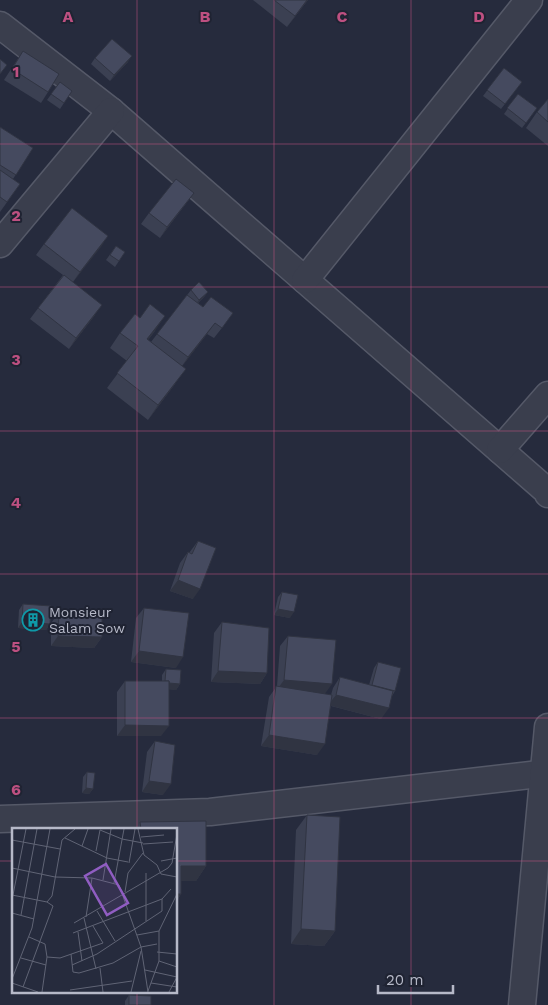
<svg xmlns="http://www.w3.org/2000/svg" width="548" height="1005" viewBox="0 0 548 1005" font-family="'Work Sans',sans-serif">
<rect width="100%" height="100%" fill="#262b3d"/>
<g fill="none" stroke-linecap="round" stroke-linejoin="round">
<g stroke="#555968" stroke-width="29">
<g id="street">
<polyline points="0,25 111,111 547,491 548,494"/>
<polyline points="0,244 111,111"/>
<polyline points="305,280 529,0"/>
<polyline points="500,450 548,395"/>
<polyline points="0,819 210,812 548,773"/>
<polyline points="522,1005 548,727"/>
</g>
</g>
<use href="#street" stroke="#3a3e4d" stroke-width="26"/>
</g>
<g fill="#3b4052">
<polygon points="253,0 308,0 287,27"/>
<polygon points="23,51 48,92 41,103 4,80"/>
<polygon points="95,58 128,62 110,81 91,64"/>
<polygon points="504,68 522,82 501,109 483,96"/>
<polygon points="60,82 72,91 60,109 47,100"/>
<polygon points="518,94 537,108 522,128 504,114"/>
<polygon points="548,99 548,146 526,128 537,112"/>
<polygon points="0,127 33,148 13,179 20,184 0,212"/>
<polygon points="194,193 160,238 141,224 149,213"/>
<polygon points="108,236 73,282 95,315 69,349 30,319 63,275 36,255 44,244"/>
<polygon points="116,246 125,252 115,267 106,260"/>
<polygon points="191,290 208,292 204,297 198,303 225,324 214,338 207,334 182,366 175,384 148,420 107,388 127,361 110,348 120,333 155,331 148,340 151,342"/>
<polygon points="198,541 193,599 170,591 180,563 188,552 189,553"/>
<polygon points="282,592 290,618 274,615 278,597"/>
<polygon points="23,604 50,624 46,630 18,628 19,610"/>
<polygon points="144,608 176,668 131,662 136,618"/>
<polygon points="59,613 102,637 94,648 51,646 51,623"/>
<polygon points="222,622 267,673 260,684 211,682 214,633"/>
<polygon points="288,636 325,694 331,695 333,688 340,677 369,685 374,668 378,662 395,691 392,696 381,719 331,706 317,755 261,746 269,697 277,686 280,646"/>
<polygon points="166,669 180,684 176,690 169,689 161,736 117,736 117,692 125,681 162,681 162,675"/>
<polygon points="155,741 163,795 142,792 147,752"/>
<polygon points="87,772 93,789 89,794 82,793 83,777"/>
<polygon points="307,815 335,931 324,946 291,944 296,830"/>
<polygon points="206,821 206,866 196,881 181,881 181,894 176,902 176,829 136,829 140,822"/>
<polygon points="129,995 151,1005 125,1005 125,1001"/>
</g>
<g fill="#303442">
<polygon points="307,0 308,0 287,27 295,16"/>
<polygon points="132,56 128,62 110,81 114,75"/>
<polygon points="194,193 186,203 160,238 167,227"/>
<polygon points="108,236 101,247 73,282 80,272"/>
<polygon points="208,292 204,297 195,305 199,300"/>
<polygon points="102,305 95,315 69,349 76,338"/>
<polygon points="165,316 155,331 137,354 147,339"/>
<polygon points="215,323 207,334 181,368 188,357"/>
<polygon points="186,369 175,384 148,420 158,405"/>
<polygon points="178,580 200,589 193,599 170,591"/>
<polygon points="278,609 294,612 290,618 274,615"/>
<polygon points="22,622 50,624 46,630 18,628"/>
<polygon points="58,636 102,637 94,648 51,646"/>
<polygon points="139,651 183,657 176,668 131,662"/>
<polygon points="218,671 267,673 260,684 211,682"/>
<polygon points="284,680 332,684 324,695 276,691"/>
<polygon points="165,683 180,684 176,690 161,689"/>
<polygon points="336,695 389,708 381,719 328,705"/>
<polygon points="125,725 169,726 161,736 117,736"/>
<polygon points="269,735 325,744 317,755 261,746"/>
<polygon points="149,781 171,784 163,795 142,792"/>
<polygon points="86,788 93,789 89,794 82,793"/>
<polygon points="181,866 206,866 196,881 176,881"/>
<polygon points="176,894 181,894 176,902"/>
<polygon points="301,929 335,931 324,946 291,944"/>
</g>
<g fill="#454a5f" stroke="#303442">
<polygon points="274,0 307,0 295,16"/>
<polygon points="112,39 132,56 114,75 95,58"/>
<polygon points="23,51 59,74 48,92 12,69"/>
<polygon points="0,59 7,65 0,74"/>
<polygon points="504,68 522,82 505,104 487,90"/>
<polygon points="60,82 72,91 64,103 51,94"/>
<polygon points="518,94 537,108 526,123 507,108"/>
<polygon points="548,99 548,122 537,112"/>
<polygon points="0,127 33,148 16,175 0,165"/>
<polygon points="0,170 20,184 7,202 0,197"/>
<polygon points="176,179 194,193 167,227 149,213"/>
<polygon points="72,208 108,236 80,272 44,244"/>
<polygon points="116,246 125,252 119,261 110,255"/>
<polygon points="64,275 102,305 76,338 38,308"/>
<polygon points="199,282 208,292 199,300 191,290"/>
<polygon points="187,295 203,307 211,297 233,313 222,328 215,323 188,357 157,334"/>
<polygon points="150,304 165,316 147,339 186,369 158,405 117,373 138,346 120,333 135,314 140,318"/>
<polygon points="198,541 216,548 200,589 178,580 188,552 192,554"/>
<polygon points="282,592 298,595 294,612 278,609"/>
<polygon points="23,604 51,606 50,624 22,622"/>
<polygon points="144,608 189,613 183,657 139,651"/>
<polygon points="59,613 102,614 102,637 58,636"/>
<polygon points="222,622 269,628 267,673 218,671"/>
<polygon points="288,636 336,640 332,684 284,680"/>
<polygon points="378,662 401,668 395,691 372,685"/>
<polygon points="166,669 181,670 180,684 169,683 169,681 165,681"/>
<polygon points="340,677 393,691 389,708 336,695"/>
<polygon points="125,681 169,681 169,726 125,725"/>
<polygon points="276,686 332,695 325,744 269,735"/>
<polygon points="155,741 175,745 171,784 149,781"/>
<polygon points="87,772 95,773 93,789 86,788"/>
<polygon points="307,815 340,817 335,931 301,929"/>
<polygon points="206,821 206,866 181,866 181,894 176,894 176,829 141,829 140,822"/>
<polygon points="129,995 151,996 151,1005 129,1005"/>
</g>
<path fill="none" stroke="#be5081" stroke-width="1" stroke-opacity="0.55" d="M137 0V829M274 0V1005M411 0V1005M0 144H548M0 287H548M0 431H548M0 574H548M0 718H548M0 861H14M176 861H548M137 991V1005"/>
<defs>
<g id="building-ring" transform="scale(1.125)"><circle r="9.5" fill="#1f2332" stroke="#0f9aa8" stroke-width="1.5"/><path d="M-4-6H4V6H1V3H-1V6H-4ZM-2.5-4.3h1.7v1.8h-1.7ZM.8-4.3h1.7v1.8H.8ZM-2.5-1h1.7V.8h-1.7ZM.8-1h1.7V.8H.8Z" fill="#0f9aa8"/></g>
</defs>
<g fill-rule="evenodd">
<use href="#building-ring" x="33" y="620"/>
</g>
<g text-anchor="middle" stroke-width="4" stroke-linejoin="round" paint-order="stroke">
<g font-size="14" fill="#b6b9c8" stroke="#1f2332" text-anchor="start">
<text x="49" y="617">Monsieur<tspan x="49" dy="16">Salam Sow</tspan></text>
</g>
</g>
<g transform="translate(12 828)">
<rect width="165" height="165" fill="#262b3d"/>
<path fill="none" stroke="#606475" stroke-width="1" d="M126 1 132 27 145 37 149 46 165 49M88 2 110 11 131 15M129 9 152 7M53 10 95 30 116 34M0 12 48 21M131 16 161 14M70 18 76 1M84 23 88 2M149 33 165 30M117 35 123 1M0 40 43 49 80 50 107 57 129 119 136 164M91 52 99 1M102 55 112 1M113 64 116 45 131 25M0 67 35 74 41 78 11 159M0 72 14 1M35 74 40 68 50 12 63 1M85 83 103 113M0 85 22 91M9 87 25 1M74 89 80 50M72 90 84 141M134 93V45M62 95 156 40 160 35 165 6M81 98 91 115M66 104 70 133M61 105 150 71 159 61M125 107 147 103M17 109 33 116 35 129 30 164M145 124 165 126M59 126 61 144 67 145 101 135 129 119 145 116M35 129 48 130 91 115M9 130 34 137M147 133 165 139M60 137 85 126 150 83V71M88 140 91 164M133 142 165 149 157 164M0 151 20 100 38 1M0 155 26 164M139 155 165 159M58 162 120 153M136 163 147 133V103L165 66M119 164 129 123"/>
<path fill="#905dc2" fill-opacity="0.15" stroke="#905dc2" stroke-width="2.5" d="M94 36 116 75 95 87 73 48Z"/>
<rect width="165" height="165" fill="none" stroke="#b6b9c8" stroke-width="2.5"/>
</g>
<g font-size="16" text-anchor="middle" font-weight="bold" fill="#be5081" stroke="#1f2332" stroke-width="4" stroke-linejoin="round" paint-order="stroke">
<text x="68" y="22">A</text>
<text x="205" y="22">B</text>
<text x="342" y="22">C</text>
<text x="479" y="22">D</text>
<text x="16" y="77">1</text>
<text x="16" y="221">2</text>
<text x="16" y="365">3</text>
<text x="16" y="508">4</text>
<text x="16" y="652">5</text>
<text x="16" y="795">6</text>
</g>
<path d="M378 985v8h75v-8" fill="none" stroke="#b6b9c8" stroke-width="2.5"/>
<text x="386" y="985" font-size="15" fill="#b6b9c8" stroke="#1f2332" stroke-width="4" paint-order="stroke">20 m</text>
</svg>
